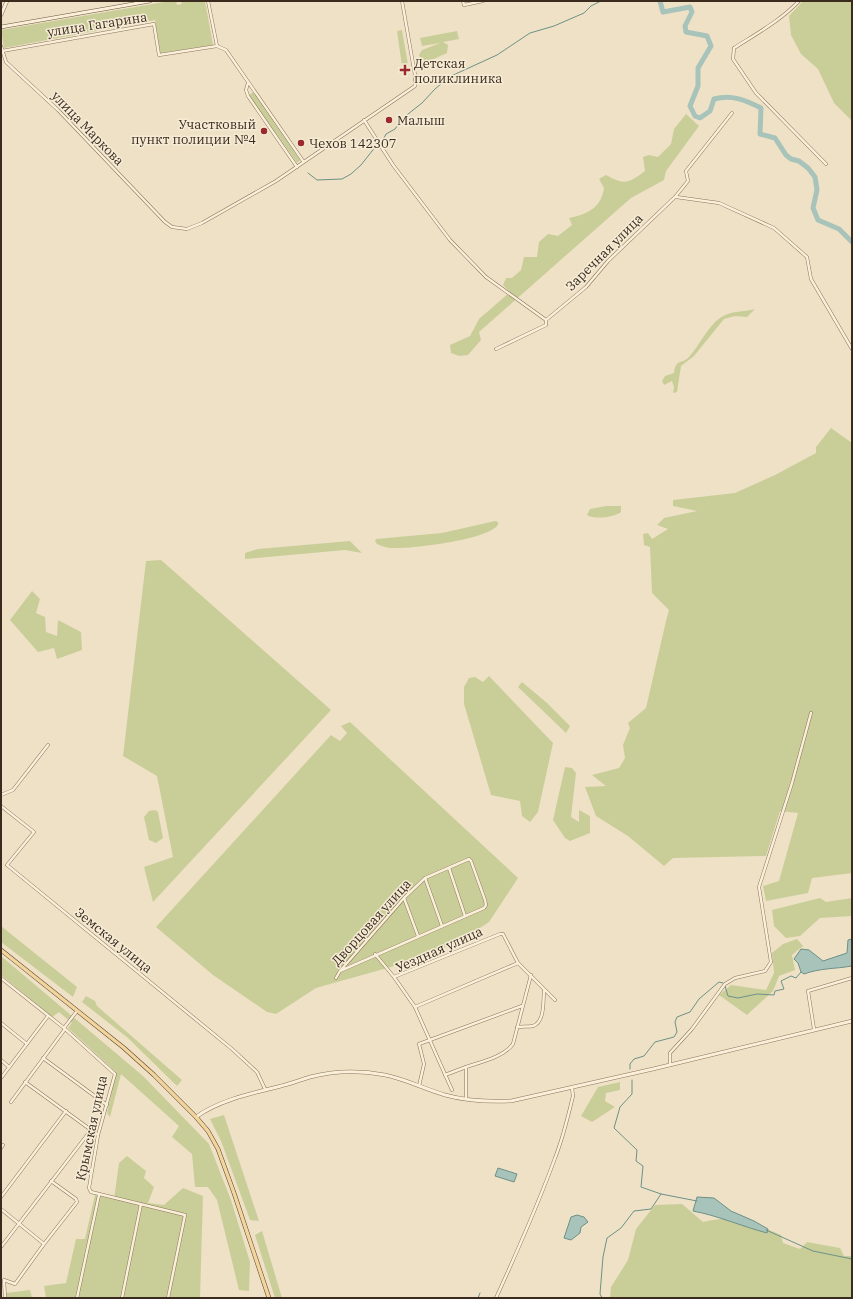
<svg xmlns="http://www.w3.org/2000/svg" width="853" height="1299" viewBox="0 0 853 1299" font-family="'IBM Plex Serif',serif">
<rect width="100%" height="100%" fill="#efe1c6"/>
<g fill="#c9ce99">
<polygon points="170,1 176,1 177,5 182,4 181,1 205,1 213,45 160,53 155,20 4,48 1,30"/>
<polygon points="803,1 852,1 852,121 834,103 818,69 801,54 791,35 789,16"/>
<polygon points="402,30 408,65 402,66 397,31"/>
<polygon points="457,31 459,39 443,42 448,45 447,53 427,62 421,59 419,55 422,50 440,43 422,46 420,38"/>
<polygon points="253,92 300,160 297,163 249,95"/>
<path d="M686 114 699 126 666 171 664 180 631 198 479 332 481 340 468 355 459 356 451 353 450 345 470 336 479 319 510 292 503 285 506 278H512L521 270 524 257H537L539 242 548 234 558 236 572 225 569 218C588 214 601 208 604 188L599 179 606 175C624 185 628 184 645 171L643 157 649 155 658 157 671 144 674 129Z"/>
<path d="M755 309 747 317 735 316 724 319 694 356 681 366 677 392 673 393 674 387 672 381 664 385 662 381 665 376 674 373C676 358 681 365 689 357 699 346 708 326 720 318 729 311 744 312 755 309Z"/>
<polygon points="831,428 852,443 852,873 812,878 808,893 766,901 763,886 779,881 798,813 780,811 766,856 673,858 664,866 628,836 596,816 585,787 606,786 592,775 619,768 625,758 623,745 630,728 628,723 646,708 666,621 669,610 652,593 650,547 644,545 643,534 648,533 652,539 668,529 657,525 664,518 697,511 673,506 673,500 735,493 775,475 816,453 816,447"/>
<path d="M606 506H621V512C614 517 595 520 587 515L590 509Z"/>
<path d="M495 521 498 522V525C487 540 412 549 392 548 387 548 381 546 377 544L375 541 376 539 442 533Z"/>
<polygon points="350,541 362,553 345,550 245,559 245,553 258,549"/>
<polygon points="161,560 331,710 153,902 144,867 173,857 157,776 123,756 146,561"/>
<polygon points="32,591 40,599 36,613 45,617 46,632 57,636 58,620 81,632 82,650 57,659 54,648 38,652 10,620"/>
<polygon points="489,676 553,743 538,812 530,822 522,816 520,801 491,795 464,704 464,687 469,678 475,677 483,682"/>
<polygon points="522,682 547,703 570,726 566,733 518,687"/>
<polygon points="350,722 518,878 489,922 463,939 434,952 398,965 316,988 276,1014 267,1012 213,975 156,927 331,735 340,741 347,733 341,726"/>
<polygon points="565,767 572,768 576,773 571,817 579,822 579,810 590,816 590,833 570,841 565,838 553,820"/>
<polygon points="155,810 158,812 163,838 156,843 149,840 144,817 149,811"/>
<polygon points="820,898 826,902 852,898 852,916 820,918 800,936 786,938 774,926 772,910"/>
<polygon points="1,926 77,987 73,997 1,942"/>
<polygon points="797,939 803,946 792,955 795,970 779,976 773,991 747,1015 719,995 731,985 766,990 774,973 772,953 783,944"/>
<polygon points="1,956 143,1076 209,1144 231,1200 250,1262 249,1291 239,1290 217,1200 208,1187 195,1187 192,1154 172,1137 179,1126 121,1074 110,1117 107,1113 116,1072 68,1028 72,1023 59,1012 52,1017 1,975"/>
<polygon points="86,996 95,1001 97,1006 182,1080 177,1086 128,1038 82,1002"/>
<polygon points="620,1082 620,1090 606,1093 605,1101 615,1107 592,1122 581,1116 598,1087"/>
<polygon points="224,1115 259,1221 250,1220 221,1141 210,1119"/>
<polygon points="127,1156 146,1171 144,1178 154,1187 148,1203 164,1205 183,1188 203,1196 200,1298 46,1298 44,1286 66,1283 76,1239 85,1239 95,1195 114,1199 119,1163"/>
<path d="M682 1204 703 1222C738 1214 749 1222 781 1235L783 1243 800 1249 807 1242 840 1248 844 1256H852V1298H610L611 1287 628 1260 636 1229 655 1205Z"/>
<polygon points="262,1231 282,1298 275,1298 255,1235"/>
<polygon points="30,1290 32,1298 6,1298 6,1293"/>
</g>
<g fill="#a7c3ba" stroke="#6d9187">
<path d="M852 939V966C835 969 820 968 804 974L801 972 798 963 794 959 801 949 809 950 823 961 847 953 848 940Z"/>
<polygon points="498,1168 517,1174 514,1182 495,1176"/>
<path d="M697 1197 714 1198 731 1211 754 1221 768 1229 767 1233C741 1226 719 1216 693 1211Z"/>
<polygon points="577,1215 584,1217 588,1222 581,1227 580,1233 571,1240 564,1238 571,1217"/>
</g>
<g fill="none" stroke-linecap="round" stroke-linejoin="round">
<g stroke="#6d9187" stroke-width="1">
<polyline points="382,142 386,134 395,129 403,118 422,103 435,89 449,77 497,55 530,33 554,26 584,13 591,6 601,1"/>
<polyline points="308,173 317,180 342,179 351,174 361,165 376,146"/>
<polyline points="725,986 728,996 738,998 757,994 774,995 775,991 784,989 781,981 791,976 796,978 801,972"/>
<polyline points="630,1069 630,1064 634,1059 644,1056 655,1042 674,1037 677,1032 675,1022 677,1017 690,1012 699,999 719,982 723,983"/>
<polyline points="632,1080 632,1094 620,1107 614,1128 637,1150 636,1161 643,1166 641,1187 661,1194 697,1201"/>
<polyline points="766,1230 813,1251 852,1259"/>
<polyline points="478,1298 480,1293"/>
<polyline points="602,1298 600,1294 603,1257 607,1238 621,1228 634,1211 651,1209 661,1194"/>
</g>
<path stroke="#a7c3ba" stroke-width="5" d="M660 1 663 12 690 7 692 12 685 26 686 32 707 36 711 46 698 68V86L690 106 695 116 700 118 710 111 714 99C731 94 745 100 761 108L760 134 775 138 786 155 791 159 799 161 808 168 815 177 817 190 813 208 818 220 839 229 852 242"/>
<g stroke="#8b735b" stroke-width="3.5">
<g id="minor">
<polyline points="208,1 217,46 226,50 303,161"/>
<polyline points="463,1 464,5 483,1"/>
<path d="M799 1C780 21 756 34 734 48L733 59 756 93 826 164"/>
<polyline points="1,46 6,62 58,110 165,222 172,227 187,229 202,223 276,181 415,86 415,75 402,1"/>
<polyline points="2,51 154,24 159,55 217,46"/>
<polyline points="248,83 246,90 248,96 297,167"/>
<polyline points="364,120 393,165 450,240 486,277 546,320 586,287 608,261 675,197 688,181 686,171 732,113"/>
<polyline points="676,197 719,203 774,228 807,257 811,279 852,349"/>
<polyline points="496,349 546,325 546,320"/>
<polyline points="1,795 13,790 48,745"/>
<polyline points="1,806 34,832 7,865 232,1049 257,1072 265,1089"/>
<polyline points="449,868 465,916"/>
<polyline points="425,878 442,926"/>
<polyline points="404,898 418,936"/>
<polyline points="375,954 394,977"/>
<polyline points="1,978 64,1028 115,1074 98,1135 89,1188 91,1192 185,1215 168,1298"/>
<polyline points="336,978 340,971 404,898 425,878 469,859 471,861 485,900 486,905 484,908 340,971"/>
<polyline points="415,1007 518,963"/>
<polyline points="1,1023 27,1044"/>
<path d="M517 1027C522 1026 529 1027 533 1026 545 1022 543 1001 544 991"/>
<polyline points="64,1028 77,1011"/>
<polyline points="814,1029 808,991 852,978"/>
<polyline points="43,1058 107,1105"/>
<polyline points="1,1060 9,1067"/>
<polyline points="670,1065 670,1053 692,1029 725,984 735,978 765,971 771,962 759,887 792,783 811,713"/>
<polyline points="445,1075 466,1067"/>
<polyline points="1,1078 48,1016"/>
<polyline points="25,1082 98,1135"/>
<polyline points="419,1086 424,1064 419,1044 522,1006"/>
<polyline points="452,1090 415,1007 394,977 500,934 503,934 518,963 555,1000"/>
<path d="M466 1099V1067C480 1062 504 1057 513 1044L531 975"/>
<polyline points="11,1102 65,1029"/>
<polyline points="1,1148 3,1145"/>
<polyline points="1,1197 66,1111"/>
<polyline points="1,1209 44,1244"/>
<polyline points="1,1247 91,1130"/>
<polyline points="5,1298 4,1280 15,1284 44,1244 77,1202 76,1199 51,1181"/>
<polyline points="77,1298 99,1195"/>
<polyline points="122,1298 141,1204"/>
<path d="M496 1298C517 1252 538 1205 555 1158 563 1138 568 1117 573 1096L572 1088"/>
</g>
</g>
<g stroke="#8b735b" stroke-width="4">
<g id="tertiary">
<polyline points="1,15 7,1"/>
<path d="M196 1117C219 1100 253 1093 281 1086 290 1084 300 1080 310 1077 333 1071 360 1070 385 1075 405 1079 425 1089 445 1095 467 1101 489 1102 511 1101L653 1069 852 1021"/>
</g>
</g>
<g stroke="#6d543e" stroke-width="4">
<polyline id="secondary" points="1,27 150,1"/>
</g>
<g stroke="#59412f" stroke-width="4.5">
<polyline id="primary" points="1,950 124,1048 154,1075 196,1117 208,1131 218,1149 234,1193 269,1298"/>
</g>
<use href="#minor" stroke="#faefd9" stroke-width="2.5"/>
<use href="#tertiary" stroke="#faefd9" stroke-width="3"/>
<use href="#secondary" stroke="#faefd9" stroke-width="3"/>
<use href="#primary" stroke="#f2d59d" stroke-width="3.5"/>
</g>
<g fill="#9b2a2e" stroke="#f6ecd5" stroke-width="1.5">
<path d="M403 64h4v4h4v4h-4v4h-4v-4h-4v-4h4z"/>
<circle cx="389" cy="120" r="4"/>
<circle cx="264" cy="131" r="4"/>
<circle cx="301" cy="143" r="4"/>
</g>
<g text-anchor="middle" stroke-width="3" stroke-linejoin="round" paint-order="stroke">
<g font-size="13" fill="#3b2b1f" stroke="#f6ecd5">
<text transform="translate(97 24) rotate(-9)" y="5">улица Гагарина</text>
<text transform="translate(88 128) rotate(46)" y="5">улица Маркова</text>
<text transform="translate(604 252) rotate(-45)" y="5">Заречная улица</text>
<text transform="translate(371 922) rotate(-48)" y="5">Дворцовая улица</text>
<text transform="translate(114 940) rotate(39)" y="5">Земская улица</text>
<text transform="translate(439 949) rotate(-24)" y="5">Уездная улица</text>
<text transform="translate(91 1128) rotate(-78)" y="5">Крымская улица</text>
</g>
<g font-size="13" fill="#3b2b1f" stroke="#f6ecd5" text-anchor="start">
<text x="414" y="68">Детская<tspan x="414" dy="15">поликлиника</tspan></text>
<text x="397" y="125">Малыш</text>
<text x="256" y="129" text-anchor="end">Участковый<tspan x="256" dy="15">пункт полиции №4</tspan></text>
<text x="309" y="148">Чехов 142307</text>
</g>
</g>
<rect width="853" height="1299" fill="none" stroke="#3b2b1f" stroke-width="4"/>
</svg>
